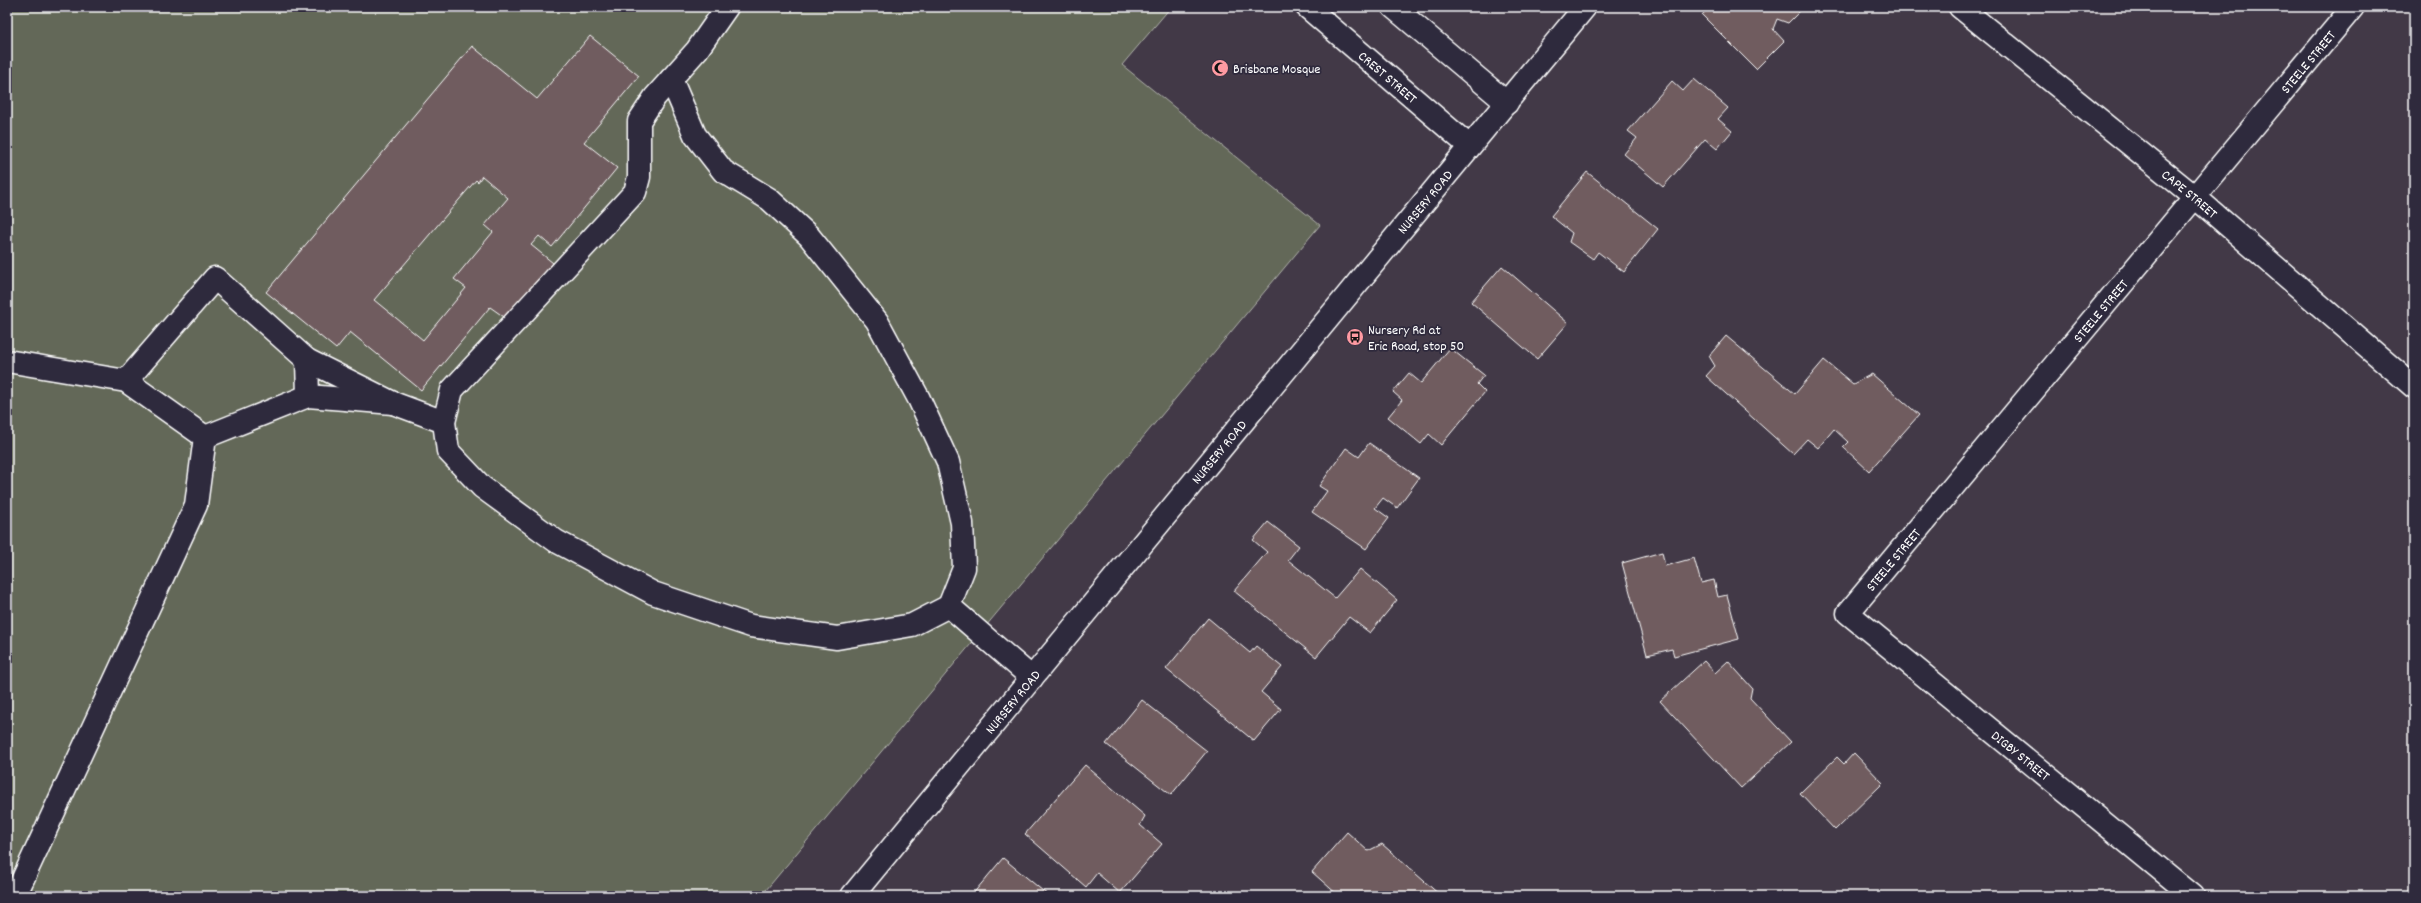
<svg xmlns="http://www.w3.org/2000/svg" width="2421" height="903" viewBox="0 0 2421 903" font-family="Dekko,sans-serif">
<rect width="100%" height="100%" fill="#423947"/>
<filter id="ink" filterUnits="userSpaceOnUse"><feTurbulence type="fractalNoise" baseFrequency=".025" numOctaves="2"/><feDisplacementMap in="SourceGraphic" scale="8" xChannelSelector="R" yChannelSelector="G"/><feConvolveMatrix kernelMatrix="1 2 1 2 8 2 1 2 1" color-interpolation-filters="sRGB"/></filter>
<g filter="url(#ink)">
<polygon fill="#636759" stroke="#b1b3ac" points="7,7 1171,7 1122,65 1320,225 761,896 7,896"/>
<g fill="#705b5e" stroke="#fff" fill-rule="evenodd">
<polygon points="1709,7 1802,7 1803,8 1788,23 1777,19 1773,29 1784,41 1756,69 1702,15"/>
<path d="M590 36 639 76 584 142 617 168 552 247 539 236 531 245 553 263 507 319 490 307 421 390 350 332 336 349 266 292 472 46 537 99ZM482 176 508 198 485 225 493 232 454 279 466 288 423 340 374 300 476 180 478 182Z"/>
<polygon points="1694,79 1728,108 1718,119 1732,131 1717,149 1705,139 1663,187 1624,154 1637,138 1628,131 1672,81 1683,91"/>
<polygon points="1587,172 1658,229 1624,272 1598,252 1593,259 1569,242 1572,233 1551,216"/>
<polygon points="1502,266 1568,323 1537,359 1471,302"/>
<polygon points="1726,336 1795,394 1824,360 1853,384 1872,374 1919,415 1869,471 1843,447 1848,442 1834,429 1818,448 1807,439 1793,454 1706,376 1715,366 1709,356"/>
<polygon points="1450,348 1484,375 1477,384 1485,392 1441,445 1429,434 1421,444 1388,417 1402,400 1393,392 1409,373 1421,383"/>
<polygon points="1369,443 1419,478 1397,508 1383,498 1375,508 1389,518 1366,549 1312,512 1327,491 1319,486 1346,448 1359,457"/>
<polygon points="1268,522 1299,546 1288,560 1335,598 1360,569 1397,600 1370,633 1349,617 1316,657 1234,591 1267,552 1253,540"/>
<polygon points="1662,552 1665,566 1694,558 1701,583 1714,580 1718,597 1727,595 1739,639 1674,656 1672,649 1647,655 1622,563"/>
<polygon points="1208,618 1250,653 1256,646 1282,667 1261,692 1281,709 1254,741 1166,669"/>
<polygon points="1704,661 1715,673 1728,661 1752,688 1750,698 1791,742 1741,788 1660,701"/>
<polygon points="1142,700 1207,751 1171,795 1106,744"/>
<polygon points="1854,753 1883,783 1835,830 1800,793 1837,757 1844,764"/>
<polygon points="1085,765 1145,816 1140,825 1162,844 1120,893 1097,873 1086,887 1025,834"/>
<polygon points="1347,832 1368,851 1382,844 1441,896 1339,896 1312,872"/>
<polygon points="1003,858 1049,896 971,896"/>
</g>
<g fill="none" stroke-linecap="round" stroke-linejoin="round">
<g stroke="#fff" stroke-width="25">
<g id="service">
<polyline points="727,7 697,50 655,97 639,121 639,177 635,192 452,390 444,422 448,451 482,487 556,541 653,593 751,626 837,638 912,625 949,606 1032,678"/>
<polyline points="671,79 695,135 723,171 769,199 809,236 877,321 919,399 948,462 962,523 964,568 949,606"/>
<polyline points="7,361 126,381 205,437 308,396 393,403"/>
<polyline points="126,381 215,278 307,360"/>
<polyline points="308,396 307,360 393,403 444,422"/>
<polyline points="15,896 196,505 205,437"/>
</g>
</g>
<g stroke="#fff" stroke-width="25">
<g id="minor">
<path id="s1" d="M1307 7 1469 146"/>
<polyline points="1393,7 1507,103"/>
<path id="s2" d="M1960 7 2195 197 2414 387"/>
<path id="s3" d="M2193 896 1848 613 2353 7"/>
</g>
</g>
<g stroke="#fff" stroke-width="25">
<g id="secondary">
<path id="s4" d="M852 896 1585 7"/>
</g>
</g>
<use href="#service" stroke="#2f2a3d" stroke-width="22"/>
<use href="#minor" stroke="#2f2a3d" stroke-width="22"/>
<use href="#secondary" stroke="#2f2a3d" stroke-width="22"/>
</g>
</g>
<defs>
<g id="mosque-disc" transform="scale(0.9)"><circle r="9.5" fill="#ff9aa2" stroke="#2f2a3d"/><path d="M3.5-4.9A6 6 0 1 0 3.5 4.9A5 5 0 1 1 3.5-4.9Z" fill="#111"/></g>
<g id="bus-disc" transform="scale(0.9)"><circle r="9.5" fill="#ff9aa2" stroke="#2f2a3d"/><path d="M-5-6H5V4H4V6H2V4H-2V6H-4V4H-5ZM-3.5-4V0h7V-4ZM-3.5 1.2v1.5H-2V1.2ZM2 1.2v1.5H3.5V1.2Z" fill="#111"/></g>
</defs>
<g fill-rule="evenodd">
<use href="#mosque-disc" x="1220" y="68"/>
<use href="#bus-disc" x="1355" y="337"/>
</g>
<g text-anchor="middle" stroke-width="3.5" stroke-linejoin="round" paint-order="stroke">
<g font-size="14" fill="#fff" stroke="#2f2a3d">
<text dy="5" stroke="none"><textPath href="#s3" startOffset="1164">STEELE STREET</textPath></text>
<text dy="5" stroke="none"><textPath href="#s1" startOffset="107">CREST STREET</textPath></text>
<text dy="5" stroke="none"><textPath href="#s2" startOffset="296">CAPE STREET</textPath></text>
<text dy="5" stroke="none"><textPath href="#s4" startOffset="900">NURSERY ROAD</textPath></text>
<text dy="5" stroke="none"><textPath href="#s3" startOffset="840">STEELE STREET</textPath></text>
<text dy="5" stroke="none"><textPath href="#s4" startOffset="576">NURSERY ROAD</textPath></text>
<text dy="5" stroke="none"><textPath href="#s3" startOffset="516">STEELE STREET</textPath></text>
<text dy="5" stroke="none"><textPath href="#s4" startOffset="252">NURSERY ROAD</textPath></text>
<text transform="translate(2021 755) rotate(39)" y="5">DIGBY STREET</text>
</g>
<g font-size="14" fill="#fff" stroke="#2f2a3d" text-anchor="start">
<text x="1233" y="73">Brisbane Mosque</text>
<text x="1368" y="334">Nursery Rd at<tspan x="1368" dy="16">Eric Road, stop 50</tspan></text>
</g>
</g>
<rect width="2421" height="903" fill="none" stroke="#2f2a3d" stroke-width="24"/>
<rect x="12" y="12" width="2397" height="879" fill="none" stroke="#fff" stroke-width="1.5" filter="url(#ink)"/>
</svg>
